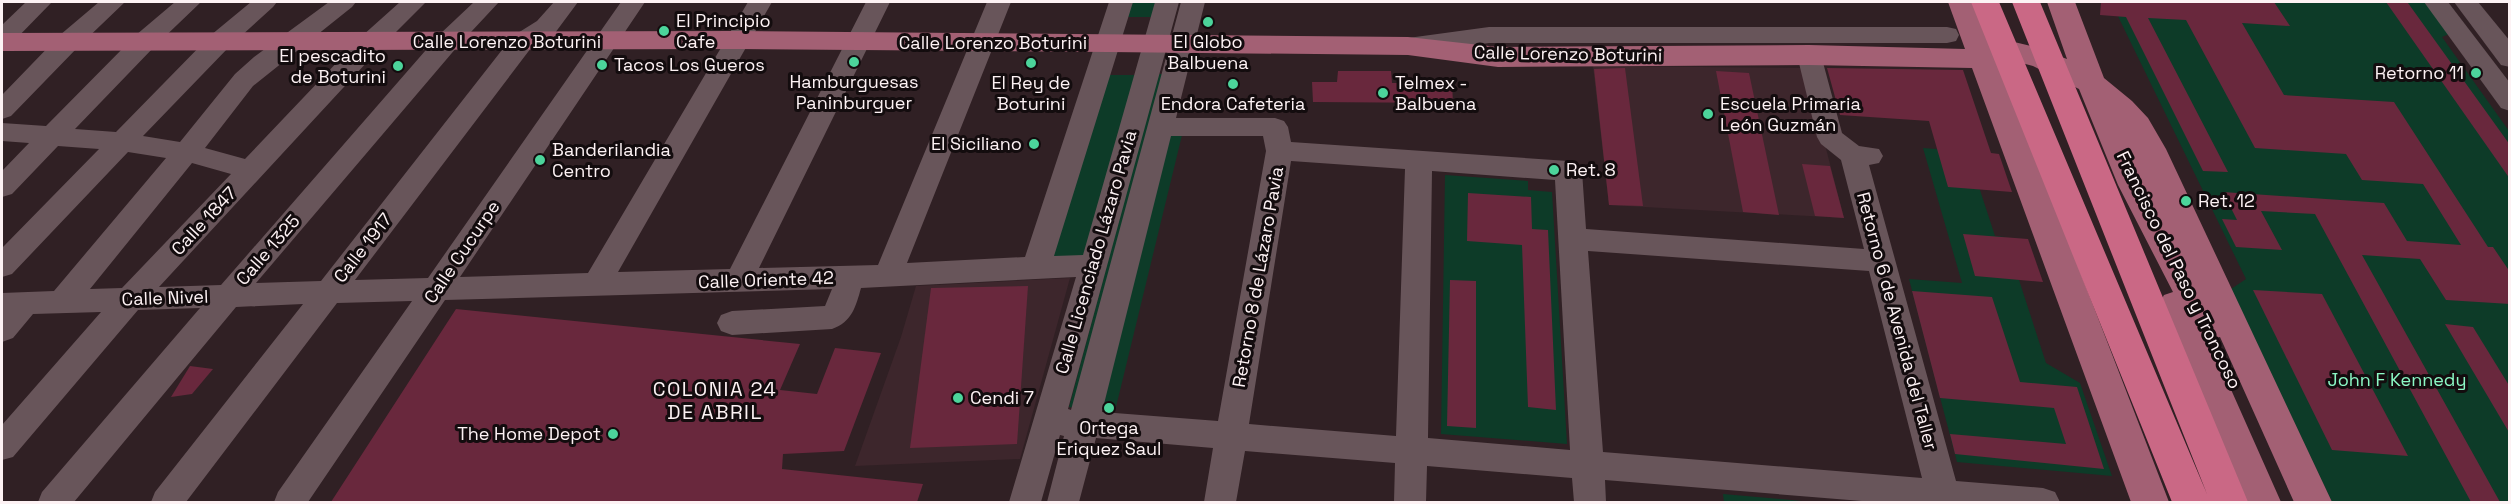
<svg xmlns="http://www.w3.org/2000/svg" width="2511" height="504" viewBox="0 0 2511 504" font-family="'Space Grotesk',sans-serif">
<rect width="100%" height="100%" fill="#302024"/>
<g fill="#3d262c">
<polygon points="1593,66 1805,68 1844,218 1609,205"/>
<polygon points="1070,278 1020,459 855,466 901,337 916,286"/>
</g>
<g fill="#0d3b28">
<polygon points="1132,2 1162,2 1158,17 1128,17"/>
<polygon points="2111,2 2432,2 2454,32 2442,37 2509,131 2509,502 2332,502 2231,289 2246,279"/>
<polygon points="1158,74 1165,74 1076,408 1069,407"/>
<polygon points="1108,75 1140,75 1086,258 1050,259"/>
<polygon points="1170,131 1183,131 1116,407 1093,406"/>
<polygon points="1923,148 1976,152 1980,190 1995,236 2005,237 2046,363 2080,383 2112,476 1957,462 1909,279 1962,283"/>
<polygon points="1445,175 1528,181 1528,190 1552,192 1567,444 1441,434"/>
<polygon points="1723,494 1802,501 1802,502 1724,502"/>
</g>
<g fill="#69283d">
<polygon points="2101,2 2274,2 2290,26 2242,23 2284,95 2394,102 2488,247 2493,247 2510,272 2510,304 2446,300 2420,259 2362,255 2500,502 2471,502 2315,214 2261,211 2282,250 2236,247 2222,219 2237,220 2223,192 2384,203 2407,241 2461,245 2423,184 2362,180 2346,154 2255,148 2186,20 2148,18 2228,172 2203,171 2126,17 2100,15"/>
<polygon points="2386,2 2408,3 2510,145 2510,179"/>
<polygon points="1625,68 1643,206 1609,205 1594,69"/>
<polygon points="1827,68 1963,70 1991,153 1999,154 2012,192 1948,187 1929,121 1840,115"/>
<polygon points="1338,71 1391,71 1392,83 1452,83 1453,103 1313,102 1312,82 1337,82"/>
<polygon points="1716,71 1749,73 1779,215 1743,212"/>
<polygon points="1802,164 1830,166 1844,218 1815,216"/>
<polygon points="1468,193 1531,197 1532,229 1548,230 1556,410 1528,407 1522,245 1467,241"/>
<polygon points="1963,234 2028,239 2043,282 1975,276"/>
<polygon points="1450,280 1476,281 1476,428 1447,426"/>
<polygon points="1028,286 1017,444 910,448 931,288"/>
<polygon points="2253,290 2322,294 2408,456 2332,450"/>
<polygon points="1912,291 1992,297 2020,382 2077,387 2104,469 1955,454 1950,434 2066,444 2054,408 1940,398"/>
<polygon points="456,309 800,344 780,390 817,394 835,348 881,353 844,451 783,454 782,469 923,484 917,502 331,502"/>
<polygon points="2445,324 2473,327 2510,387 2510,434"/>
<polygon points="190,366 213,369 192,394 171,397"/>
</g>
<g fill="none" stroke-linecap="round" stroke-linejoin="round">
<g fill="#68555a" fill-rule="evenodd">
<polygon points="26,2 52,2 11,44 2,46 2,25"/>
<polygon points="99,2 125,2 78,47 11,116 2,119 2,95 60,35"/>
<path d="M175 2H201L154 47 75 129 116 132 211 35 251 2H277L273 7 229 47 143 136 180 142 235 74 254 57 329 2H356L352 7 253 86 205 148 245 159 362 36 400 2H426L380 48 159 287 221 285 439 35 474 2H499L457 47 256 283 321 281 513 36 537 21 554 2H578L555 33 531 48 355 280 428 278 621 2H645L460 277 588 273 748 2H772L618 272 730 269 866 2H890L759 268 878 265 987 2H1011L907 263 1025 257 1109 2H1133L1054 256 1083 255 1155 2H1179L1068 409 1071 410 1181 2H1205L1176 118H1275L1284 121 1288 127 1291 142 1568 161 1578 164 1582 171 1586 229 1864 249 1841 160 1821 144 1817 137 1797 55 1800 49 1809 47 1818 49 1821 55 1842 133 1859 146 1879 149 1883 156 1879 163 1869 165 1956 481 2043 488 2055 492 2060 502H1874L1605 480 1606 502H1574L1572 478 1427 466 1426 502H1394L1395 463 1245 451 1236 502H1204L1213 448 1096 438 1079 502H1047L1064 436 1060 435 1041 502H1009L1076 277 861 288C856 306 852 322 832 329L732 335 721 331 717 323 721 315 732 311 825 306 832 289 445 300 308 502H274L278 492 412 301 337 303 186 502H151L155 492 303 304 236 307 74 502H38L42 492 200 308 138 310 13 457 2 460V425L101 312 33 314 13 338 2 342V293L54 291 166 158 128 152 12 274 2 277V248L99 149 58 146 12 194 2 197V171L29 143 2 141V123L46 126 136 35ZM1171 136H1263L1266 151 1218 421 1102 412ZM1291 161 1405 169 1396 436 1249 424ZM192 163 231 174 122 288 90 289ZM1432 171 1555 180 1570 450 1428 438ZM1588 251 1869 271 1922 478 1603 452Z"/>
<polygon points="2424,2 2448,2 2510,83 2510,111 2501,108"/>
<polygon points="2454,2 2478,2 2510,41 2510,67 2501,65"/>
<polygon points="1489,27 1947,27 1956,29 1959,35 1956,41 1947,43 1489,43 1408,54 1399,52 1396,46 1399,40 1408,38"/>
</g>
<polygon fill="#a36074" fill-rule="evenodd" points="1948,2 1976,2 1989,36 2031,46 2067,59 2047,2 2075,2 2104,78 2132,101 2148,118 2166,149 2332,502 2294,502 2220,337 2209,340 2281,502 2243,502 2159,304 2164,295 2173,292 2118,185 2079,89 2033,66 1999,57 1997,56 2169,502 2131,502 1972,68 1809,65 1498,67 1408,55 1108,52 737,49 2,51 2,33 737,31 1408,37 1498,47 1809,45 1965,49"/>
<polygon fill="#ca6885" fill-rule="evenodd" points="1971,2 1999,2 2207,494 2012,2 2040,2 2248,502 2172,502"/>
</g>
<g fill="#4cd49b" stroke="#130c0e" stroke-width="2">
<circle cx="1208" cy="22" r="6"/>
<circle cx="664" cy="31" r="6"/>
<circle cx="854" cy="62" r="6"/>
<circle cx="1031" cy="63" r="6"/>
<circle cx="602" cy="65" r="6"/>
<circle cx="398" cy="66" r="6"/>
<circle cx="2476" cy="73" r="6"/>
<circle cx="1233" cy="84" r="6"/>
<circle cx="1383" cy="93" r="6"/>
<circle cx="1708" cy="114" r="6"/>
<circle cx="1034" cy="144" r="6"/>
<circle cx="540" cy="160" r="6"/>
<circle cx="1554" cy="170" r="6"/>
<circle cx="2186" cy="201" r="6"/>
<circle cx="958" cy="398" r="6"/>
<circle cx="1109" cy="408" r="6"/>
<circle cx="613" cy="434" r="6"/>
</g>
<g text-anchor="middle" stroke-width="6" stroke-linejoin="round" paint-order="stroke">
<g font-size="18" fill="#fdf2f4" stroke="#130c0e" text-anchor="start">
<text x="676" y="27">El Principio<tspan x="676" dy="21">Cafe</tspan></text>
<text x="1208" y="48" text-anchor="middle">El Globo<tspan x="1208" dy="21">Balbuena</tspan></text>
<text x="386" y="62" text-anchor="end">El pescadito<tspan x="386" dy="21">de Boturini</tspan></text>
<text x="614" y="71">Tacos Los Gueros</text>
<text x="2464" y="79" text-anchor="end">Retorno 11</text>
<text x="854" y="88" text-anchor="middle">Hamburguesas<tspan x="854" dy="21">Paninburguer</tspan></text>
<text x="1031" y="89" text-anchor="middle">El Rey de<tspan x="1031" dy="21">Boturini</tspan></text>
<text x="1395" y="89">Telmex -<tspan x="1395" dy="21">Balbuena</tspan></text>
<text x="1233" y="110" text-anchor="middle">Endora Cafeteria</text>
<text x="1720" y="110">Escuela Primaria<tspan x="1720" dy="21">León Guzmán</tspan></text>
<text x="1022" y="150" text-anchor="end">El Siciliano</text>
<text x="552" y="156">Banderilandia<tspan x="552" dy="21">Centro</tspan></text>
<text x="1566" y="176">Ret. 8</text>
<text x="2198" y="207">Ret. 12</text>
<text x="970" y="404">Cendi 7</text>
<text x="1109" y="434" text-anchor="middle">Ortega<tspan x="1109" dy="21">Eriquez Saul</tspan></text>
<text x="601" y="440" text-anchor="end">The Home Depot</text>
</g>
<g font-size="18" fill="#fdf2f4" stroke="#130c0e">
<text x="507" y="48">Calle Lorenzo Boturini</text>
<text x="993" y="49">Calle Lorenzo Boturini</text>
<text transform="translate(1568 54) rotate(1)" y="6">Calle Lorenzo Boturini</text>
<text transform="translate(204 221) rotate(-47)" y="6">Calle 1847</text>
<text transform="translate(363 248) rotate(-52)" y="6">Calle 1917</text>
<text transform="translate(268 250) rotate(-49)" y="6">Calle 1325</text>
<text transform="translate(462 252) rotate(-56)" y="6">Calle Cucurpe</text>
<text transform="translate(1096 252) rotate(-74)" y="6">Calle Licenciado Lázaro Pavia</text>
<text transform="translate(2179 270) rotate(64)" y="6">Francisco del Paso y Troncoso</text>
<text transform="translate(1258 277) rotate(-80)" y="6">Retorno 8 de Lázaro Pavia</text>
<text transform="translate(766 280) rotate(-2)" y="6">Calle Oriente 42</text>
<text transform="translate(165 298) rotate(-2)" y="6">Calle Nivel</text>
<text transform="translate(1897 321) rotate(75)" y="6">Retorno 6 de Avenida del Taller</text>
</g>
<g font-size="18" fill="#8bf8c5" stroke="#130c0e">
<text x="2397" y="386">John F Kennedy</text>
</g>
<g font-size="20" letter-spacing="1.5" fill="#fdf2f4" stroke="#130c0e">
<text x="715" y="396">COLONIA 24<tspan x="715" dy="23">DE ABRIL</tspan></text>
</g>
</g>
<rect width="2511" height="504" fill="none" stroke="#fdf2f4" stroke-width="6"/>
</svg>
